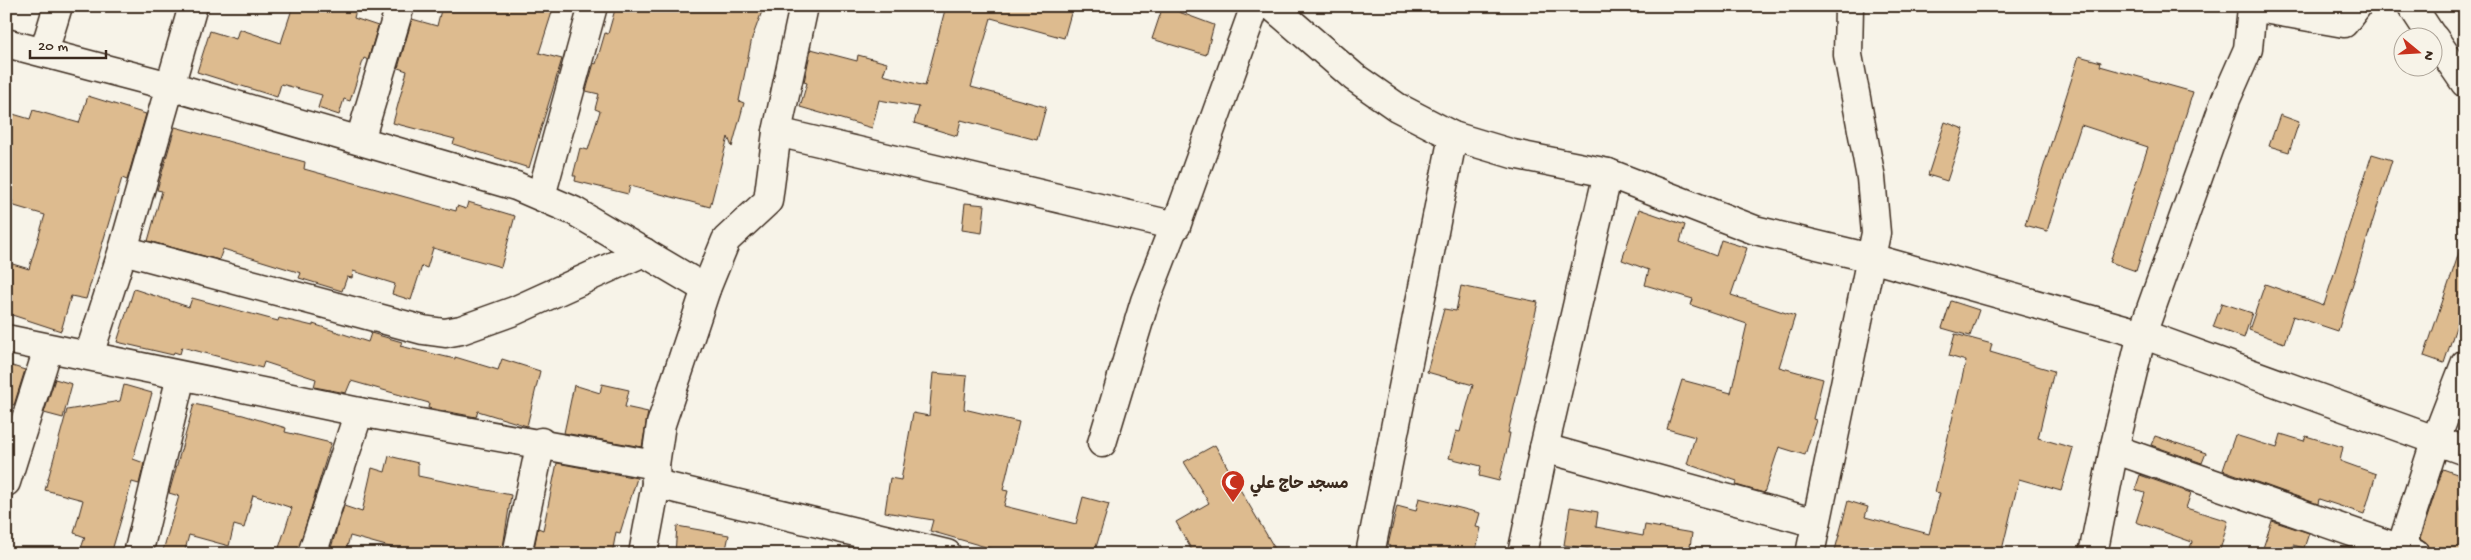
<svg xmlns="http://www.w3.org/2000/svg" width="2471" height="560" viewBox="0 0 2471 560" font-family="'Gochi Hand','Playpen Sans Arabic',sans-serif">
<rect width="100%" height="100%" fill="#f7f3e8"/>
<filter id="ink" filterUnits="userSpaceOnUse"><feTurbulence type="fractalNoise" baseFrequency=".02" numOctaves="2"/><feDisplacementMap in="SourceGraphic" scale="10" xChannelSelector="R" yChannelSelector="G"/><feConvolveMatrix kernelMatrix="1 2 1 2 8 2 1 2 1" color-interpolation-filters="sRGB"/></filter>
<g filter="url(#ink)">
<g fill="#ddbb8f" stroke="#3b2a1e">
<polygon points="293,6 357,6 354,18 378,26 368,60 364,58 350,101 344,99 339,115 318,108 322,95 281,84 277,97 197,72 210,31 236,39 239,29 281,43"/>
<polygon points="442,6 554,6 539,53 562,59 529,168 453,144 455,139 393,123 407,71 398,68 412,19 437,26"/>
<polygon points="616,6 764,6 752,38 739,101 744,103 732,147 728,137 710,207 630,186 628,194 575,181 576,176 573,176 580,148 588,150 600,111 595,109 599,94 586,91 594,63 596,64 605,33 608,34"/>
<polygon points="946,6 1073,6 1064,38 991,18 971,87 1046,107 1037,140 961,120 957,136 914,123 919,107 879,100 872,128 800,107 807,83 804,82 811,49 857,61 858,55 887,63 883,75 925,86"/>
<polygon points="1163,6 1214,25 1206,55 1152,39"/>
<polygon points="2079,56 2101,62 2100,66 2193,92 2136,271 2110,262 2148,147 2081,125 2047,231 2025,225"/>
<polygon points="88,96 146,114 127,180 122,178 86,299 71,296 61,331 6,313 6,262 29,269 45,215 11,205 13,201 6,199 6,112 30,119 33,110 79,123"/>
<polygon points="2280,115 2299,122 2289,152 2269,146"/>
<polygon points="1945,122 1964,129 1947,181 1928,175"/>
<polygon points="175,127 305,162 304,169 456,211 457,206 466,209 468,202 515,216 501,267 433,248 427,268 422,266 411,300 392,294 395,284 353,271 352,278 347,277 342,291 299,278 301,273 223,249 219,260 148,241 162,191 157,190"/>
<polygon points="2372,154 2392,160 2338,331 2293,316 2284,343 2249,330 2265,284 2324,305"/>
<polygon points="965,203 985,205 982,233 962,230"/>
<polygon points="1639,209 1685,225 1680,242 1716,256 1721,240 1747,248 1731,295 1795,316 1779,367 1823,379 1813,419 1816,420 1805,455 1779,447 1764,493 1736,485 1737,481 1687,464 1695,437 1667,429 1682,380 1731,393 1747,324 1691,305 1693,299 1645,285 1649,270 1622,260"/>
<polygon points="2461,247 2465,248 2465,300 2444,363 2424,356"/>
<polygon points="1461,286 1538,302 1508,433 1510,433 1507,449 1499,481 1479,476 1481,466 1449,458 1456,431 1460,432 1473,385 1427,372 1444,309 1456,311"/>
<polygon points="134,289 189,307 192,298 278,321 279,318 313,326 313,324 368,342 371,333 402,342 400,346 455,359 455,357 498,370 502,359 540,371 527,426 478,411 476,417 428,408 429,403 351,381 346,393 314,387 316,379 264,362 262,368 182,347 180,354 174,352 173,355 117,342"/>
<polygon points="1951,301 1979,310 1970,336 1942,328"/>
<polygon points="2222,303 2252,313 2244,338 2213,327"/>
<polygon points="1955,334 1992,344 1990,352 2054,371 2038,438 2073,448 2061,491 2019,479 2001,554 1914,554 1890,547 1888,554 1834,554 1848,501 1868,507 1865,517 1929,534 1940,493 1935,492 1966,361 1949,356"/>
<polygon points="6,364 25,370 14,405 6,403"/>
<polygon points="933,373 967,376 964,409 1019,422 1003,490 1008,491 1004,506 1076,524 1083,497 1109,504 1094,554 992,554 993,549 930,531 933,520 885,512 890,478 901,480 913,413 929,416"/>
<polygon points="55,379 72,384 63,418 44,413"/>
<polygon points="602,384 629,390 625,407 648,412 642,447 564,433 574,385 600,393"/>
<polygon points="124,385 152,393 133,459 144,463 139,484 132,482 111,554 79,554 85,537 74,533 83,500 45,490 67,410 120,401"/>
<polygon points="194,404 243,415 286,428 285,432 331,443 297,554 277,554 292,508 253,495 244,528 234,525 229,546 189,535 184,554 162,554 179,496 169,493"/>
<polygon points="2281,434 2304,441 2306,436 2343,447 2340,461 2376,474 2364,514 2319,499 2318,504 2223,470 2235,435 2277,448"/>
<polygon points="2155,436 2206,453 2202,463 2151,445"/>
<polygon points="1215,445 1238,486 1278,554 1194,554 1176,522 1209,503 1184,462"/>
<polygon points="389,456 418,463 418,476 511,495 502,554 396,554 397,549 350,536 345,554 329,554 344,506 362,512 372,468 385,472"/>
<polygon points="557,463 637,478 620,533 616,532 612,554 533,554 538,528 543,530"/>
<polygon points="2443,469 2465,477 2465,494 2459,510 2465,512 2465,554 2430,552 2427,544 2420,539"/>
<polygon points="2140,475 2191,493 2186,508 2228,521 2219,554 2188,554 2192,542 2136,522 2145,493 2135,490"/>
<polygon points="1419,498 1480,513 1476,527 1481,528 1475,554 1388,554 1390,546 1388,545 1397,506 1416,511"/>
<polygon points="1570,507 1598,512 1596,527 1643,536 1645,525 1692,533 1689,554 1624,554 1564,545"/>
<polygon points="2272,521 2309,533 2304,548 2293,545 2290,554 2261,554"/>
<polygon points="677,526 729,535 725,554 675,554"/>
</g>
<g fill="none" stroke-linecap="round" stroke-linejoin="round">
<g stroke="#3b2a1e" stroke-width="31">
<g id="minor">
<polyline points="1272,6 1354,77 1397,107 1453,136 1513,154 1608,173 1755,230 1871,258 2142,334 2465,451"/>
<polyline points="2412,6 2433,38"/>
<polyline points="2434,38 2465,83"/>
<polyline points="6,43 170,86 516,186 574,211 706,289"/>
<polyline points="44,52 58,6"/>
<polyline points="777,132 1176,226"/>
<polyline points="360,140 400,6"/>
<polyline points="541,196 593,6"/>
<polyline points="123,250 423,330 445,333 461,330 514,311 644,252"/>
<polyline points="6,339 359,412 655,465"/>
<polyline points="89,355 123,250 193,6"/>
<polyline points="1102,443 1145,301 1172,231 1176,226 1255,6"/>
<polyline points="1544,448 1816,523"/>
<polyline points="2114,449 2415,554"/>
<polyline points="6,482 48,349"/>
<polyline points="656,484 947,554"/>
<polyline points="138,554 181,376"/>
<polyline points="312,554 359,412"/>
<polyline points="517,554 541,442"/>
<polyline points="643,554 656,484 655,465 661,424 706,289 726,240 768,201 777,132 804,6"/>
<polyline points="1370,554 1453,136"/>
<polyline points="1522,554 1544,448 1608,173"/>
<polyline points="1810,554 1876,233 1871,178 1848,55 1849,6"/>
<polyline points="2093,554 2114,449 2142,334 2226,99 2248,49 2252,7 2344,23 2357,6"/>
<polyline points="2399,554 2436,439 2465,364"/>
</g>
</g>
<use href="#minor" stroke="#f7f3e8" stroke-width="28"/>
</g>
</g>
<defs>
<g id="mosque-pin" transform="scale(1.25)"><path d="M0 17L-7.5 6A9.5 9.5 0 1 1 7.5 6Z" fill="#c8321e" stroke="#f7f3e8"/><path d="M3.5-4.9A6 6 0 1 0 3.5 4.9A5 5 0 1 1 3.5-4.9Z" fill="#fff"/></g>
</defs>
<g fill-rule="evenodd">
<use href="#mosque-pin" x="1233" y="482"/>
</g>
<g text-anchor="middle" stroke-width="4" stroke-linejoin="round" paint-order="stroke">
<g font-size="16" font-weight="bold" fill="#3b2a1e" stroke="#f7f3e8" text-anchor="start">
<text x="1250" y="488">مسجد حاج علي</text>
</g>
</g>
<rect width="2471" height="560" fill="none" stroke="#f7f3e8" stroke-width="25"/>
<rect x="12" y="12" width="2446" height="535" fill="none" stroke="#3b2a1e" stroke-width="2" filter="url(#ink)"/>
<g transform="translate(2418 52) rotate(108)"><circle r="24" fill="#f7f3e8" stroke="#aca397"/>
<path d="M0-4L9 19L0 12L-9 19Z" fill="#c8321e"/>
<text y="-8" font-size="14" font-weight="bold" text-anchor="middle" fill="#3b2a1e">N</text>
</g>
<path d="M30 50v8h76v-8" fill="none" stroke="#3b2a1e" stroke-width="2.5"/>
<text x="38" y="50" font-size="15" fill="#3b2a1e" stroke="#f7f3e8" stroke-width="4" paint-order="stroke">20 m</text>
</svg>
